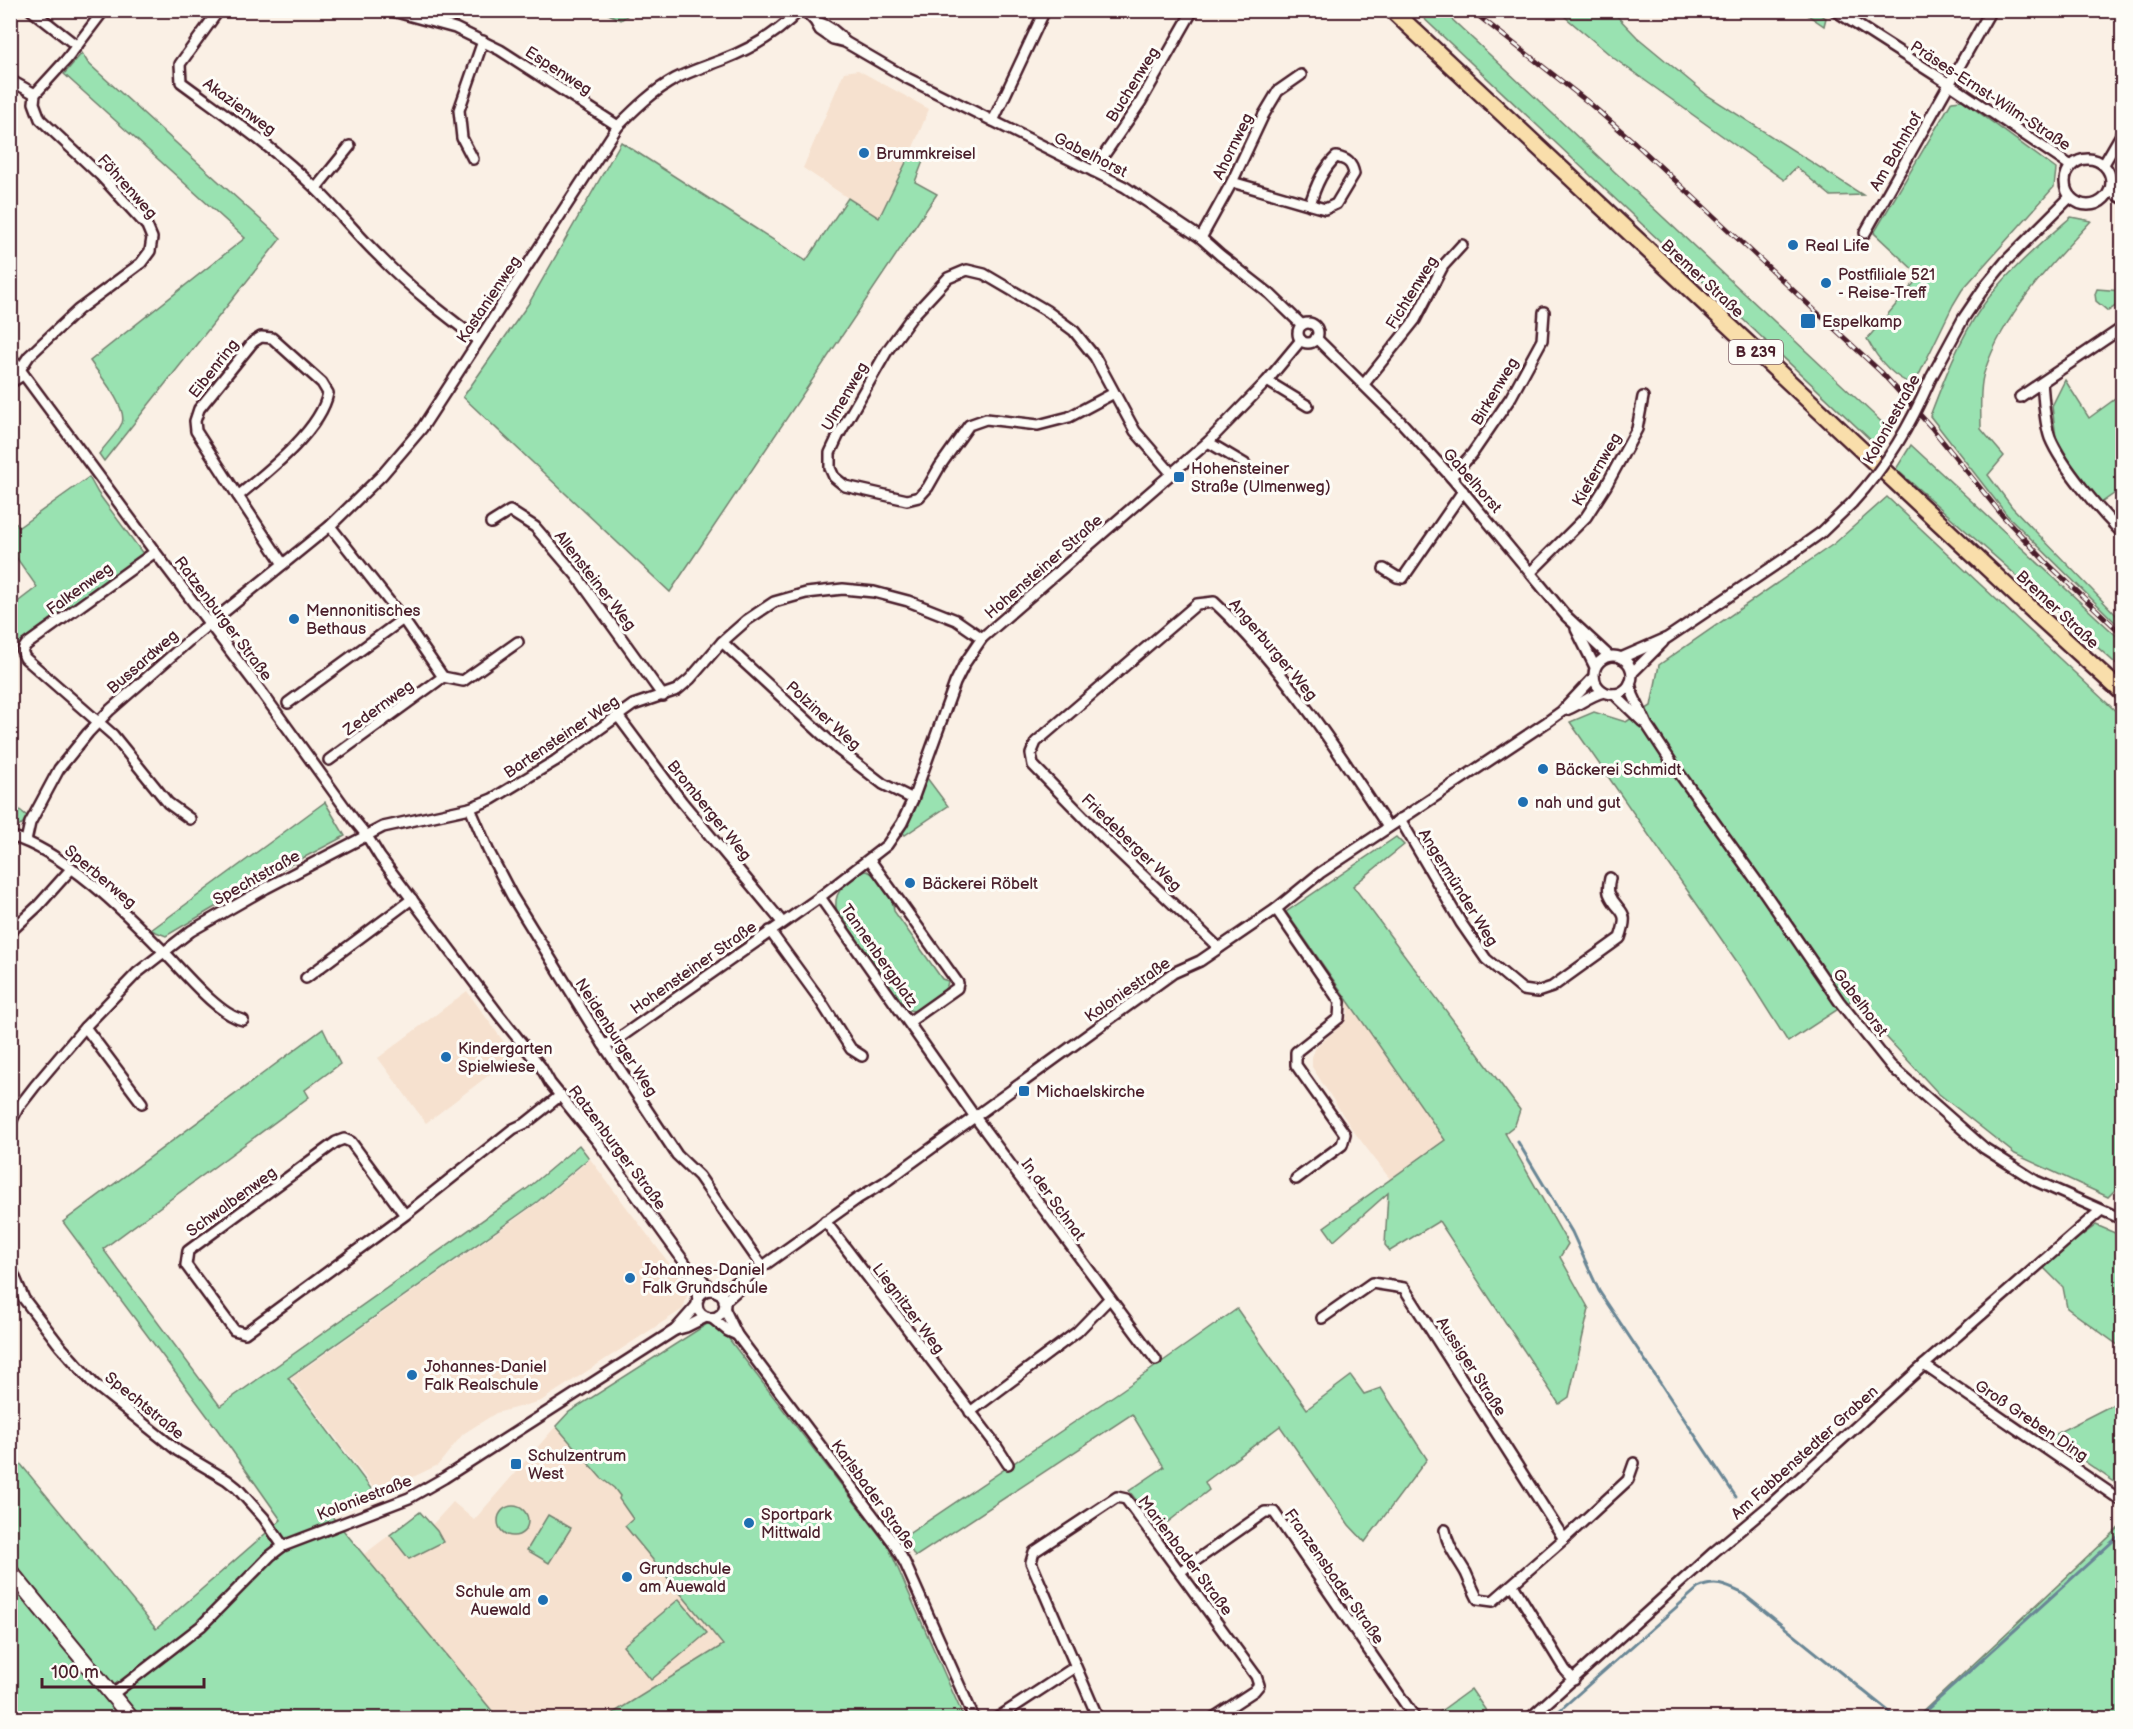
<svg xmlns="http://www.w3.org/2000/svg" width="2133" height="1729" viewBox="0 0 2133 1729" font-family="'Balsamiq Sans',sans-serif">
<rect width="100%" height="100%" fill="#faf0e5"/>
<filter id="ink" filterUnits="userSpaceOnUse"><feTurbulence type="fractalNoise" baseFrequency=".0167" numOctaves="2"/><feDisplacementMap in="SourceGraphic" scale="12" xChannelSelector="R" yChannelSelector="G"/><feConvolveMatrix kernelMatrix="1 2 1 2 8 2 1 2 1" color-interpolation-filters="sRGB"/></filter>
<g filter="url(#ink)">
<g fill="#f6e1cf">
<polygon points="858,70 929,109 912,150 925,156 915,182 937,194 908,238 803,168 844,72"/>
<polygon points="467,991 514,1056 426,1123 378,1058"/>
<polygon points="1344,995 1445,1140 1390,1179 1352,1129 1312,1067 1312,1057 1316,1047 1345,1022 1348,1013 1348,1004"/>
<polygon points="590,1159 681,1279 688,1292 683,1309 541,1401 496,1413 463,1434 438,1465 378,1494 291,1378 538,1203"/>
<polygon points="556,1426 601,1478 614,1488 620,1496 619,1499 633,1519 626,1527 724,1645 605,1718 498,1718 363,1555 420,1512 432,1525 453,1502 474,1520"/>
</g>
<g fill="#99e2b1" stroke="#72806e" stroke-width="1.5">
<polygon points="602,11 633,10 633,11 621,20"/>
<polygon points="1416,11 1443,11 1887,427 1875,444"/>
<polygon points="1558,11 1612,11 1637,37 1707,95 1863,195 1831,196 1796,167 1784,180 1615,59"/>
<polygon points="1802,11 1814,11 1826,18 1824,26"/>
<path d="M82 53 88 63 281 238 104 461 99 454C106 444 117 434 122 423 128 408 99 374 90 361L245 238 64 74Z"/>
<path d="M1962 100 2056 169 2054 187 1962 290 1953 305 1914 385C1892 377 1878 360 1867 339L1920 276 1874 233 1952 101Z"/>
<polygon points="621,142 806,261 848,198 879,218 912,150 925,156 915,182 937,194 670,592 463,397 529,303"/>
<path d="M2071 217 2091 221C2051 264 2004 313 1985 370 1979 385 1981 412 1981 429L2004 456 1988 475 2012 507 2122 621V629L2007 515 1930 416C1944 379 1959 340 1981 308 2006 273 2039 245 2071 217Z"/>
<polygon points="2097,289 2122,291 2122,302 2108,311 2096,301 2095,294"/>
<polygon points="2065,380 2089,418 2122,394 2122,488 2101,503 2071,463 2056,437 2052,406"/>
<polygon points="1911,445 2122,641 2122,669 1896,469"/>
<polygon points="89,477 98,493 144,555 11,651 11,607 37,587 11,550 10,516 19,527"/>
<polygon points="1887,497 2122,717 2122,1183 2108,1197 2015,1154 1939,1094 1852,1000 1788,1042 1740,966 1570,722 1594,712 1626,722 1651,706 1659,665 1835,543"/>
<polygon points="927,778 948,806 905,835 902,832 914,812"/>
<path d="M10 802 27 816C23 824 19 829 11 829Z"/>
<polygon points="325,802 345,836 261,880 166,936 151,930"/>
<polygon points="1396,837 1404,845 1353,886 1520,1110 1515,1125 1505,1133 1568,1244 1560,1257 1589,1309 1569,1397 1559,1404 1439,1221 1390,1251 1385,1245 1388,1193 1334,1241 1324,1227 1445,1140 1286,912"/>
<path d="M867 871C878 875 894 899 894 911L942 979 948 981C948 991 927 1007 917 1010 912 1012 908 1010 904 1007L837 912C831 891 847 883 862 872Z"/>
<polygon points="323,1029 340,1064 305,1090 309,1097 103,1249 220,1406 528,1188 579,1145 589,1158 537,1202 288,1378 375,1494 325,1508 498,1718 11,1718 10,1451 156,1629 281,1520 217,1429 63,1222"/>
<polygon points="2096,1225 2122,1236 2122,1348 2067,1308 2063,1287 2042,1266"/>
<polygon points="1237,1309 1307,1409 1351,1376 1364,1394 1381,1388 1427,1459 1365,1542 1349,1525 1280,1426 1205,1482 1209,1490 1159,1529 1129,1491 1164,1467 1132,1414 915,1557 904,1537 1122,1390"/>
<polygon points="707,1324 719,1326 888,1546 964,1718 605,1718 723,1645 625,1526 633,1519 619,1499 620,1496 614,1488 601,1478 556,1426 569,1412"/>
<polygon points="2122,1400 2122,1399 2122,1487 2049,1437"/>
<circle cx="513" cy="1521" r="15"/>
<polygon points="420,1512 437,1531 443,1542 409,1559 390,1535"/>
<polygon points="548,1515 571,1528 549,1563 527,1550"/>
<polygon points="2122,1525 2122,1718 1916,1718"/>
<polygon points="679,1599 707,1633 651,1680 623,1646"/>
<polygon points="1471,1689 1491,1718 1430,1718 1431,1718"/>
</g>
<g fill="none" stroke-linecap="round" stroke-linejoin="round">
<g stroke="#698695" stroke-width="3">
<polyline points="1518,1142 1572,1232 1599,1291 1736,1497"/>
<path d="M1551 1718 1698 1588C1715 1580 1725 1585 1742 1593L1897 1718"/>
<polyline points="1915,1718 1920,1716 2122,1533"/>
</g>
<g stroke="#4a1f2b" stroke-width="14">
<g id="street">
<polyline points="31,10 77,46"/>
<path d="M219 10 180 64 181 82C227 116 273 147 314 187 337 209 357 235 380 257 410 288 444 314 478 340"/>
<polyline points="389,10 455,28 500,50 618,126"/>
<polyline points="804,10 815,21 820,30 833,39 845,42 907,78 1125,187 1201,238 1220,255 1270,294 1302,325"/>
<polyline points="1834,10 1948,83 2071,166"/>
<path d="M815 21C828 25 837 31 845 42"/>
<polyline points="10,80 35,94"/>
<polyline points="993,121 1045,10"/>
<circle cx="2088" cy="182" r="23"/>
<polyline points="473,159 462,138 459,110 483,41"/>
<polyline points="2104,164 2122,133"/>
<polyline points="1093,171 1140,103 1193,10"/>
<path d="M1232 182 1325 209 1336 204 1354 174C1352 163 1347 159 1336 157 1322 170 1315 187 1310 205"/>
<polyline points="316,188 350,146"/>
<polyline points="2110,191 2122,198"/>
<polyline points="1865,233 1991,10"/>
<polyline points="1201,238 1232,182 1263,116 1278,91 1301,75"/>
<circle cx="1308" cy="333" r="10"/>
<path d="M261 337 272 338 322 383 328 393C321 430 267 472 238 496L196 431 195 421 199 409 253 342Z"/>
<polyline points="1316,338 1402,423 1451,477 1566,616 1609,656"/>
<polyline points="10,356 155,552 263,694 354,820 367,836 380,857 499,1015 541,1067 550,1083 597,1141 690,1270 697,1273 711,1290"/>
<polyline points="21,368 29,356 78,310 141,263 150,251 152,238 147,226 101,176 40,119 34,103 35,94 66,60 104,10"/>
<polyline points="1931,378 1963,319 1986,285 2005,262 2070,197"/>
<polyline points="1267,381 1308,406"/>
<polyline points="10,383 23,375"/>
<path d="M2042 383C2044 400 2044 421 2050 438 2062 467 2100 511 2122 533"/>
<polyline points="1364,384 1415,320 1443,266 1462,245"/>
<polyline points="1114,393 1069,417 1038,425 986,419 969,425 940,466 928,487 919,497 907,500 845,486 834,477 830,468 830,453 838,436 887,351 911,318 948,278 967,270 984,274 1047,311 1074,331 1095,357 1135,431 1172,474"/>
<polyline points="2020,397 2122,328"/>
<polyline points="1208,442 1245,464"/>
<polyline points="1451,477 1472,454 1511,397 1542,340 1544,312"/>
<polyline points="238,496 283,564"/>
<polyline points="491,523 510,511 535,527 576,575 663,696"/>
<polyline points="155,552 26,645 22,651 25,658 113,735 168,803 190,819"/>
<polyline points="1384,569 1397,577 1403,578 1463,491"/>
<polyline points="1531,572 1586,517 1606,486 1637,429 1643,397"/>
<polyline points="1576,629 1595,667"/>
<polyline points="722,642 839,750 883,784 913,799"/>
<circle cx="1613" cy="675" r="19"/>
<polyline points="1621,658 1667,638 1787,557 1822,532 1852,503"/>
<polyline points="1632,673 1663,642"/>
<polyline points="443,677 463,681 518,642"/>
<polyline points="1630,683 1633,695 1647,725 1674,766 1758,883 1839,1001 1891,1066 1984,1148 2036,1181 2122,1219"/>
<polyline points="1614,694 1643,722"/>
<polyline points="288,703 403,619 330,526"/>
<path d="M1563 711C1578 707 1587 696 1604 692"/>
<polyline points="618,716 682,802 782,922"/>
<polyline points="329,760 443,677 403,619"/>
<polyline points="470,808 488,850 512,896 603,1044 677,1155 699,1176 762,1266"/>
<path d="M1400 819 1461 923 1486 959 1523 990 1537 992 1552 987 1620 938C1631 907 1618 915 1609 893 1608 889 1609 882 1610 878"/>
<path d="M10 836C64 851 125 912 164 952 182 970 218 1015 243 1020"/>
<path d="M26 841 30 823 59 769 88 733 110 710 192 638 330 526 382 475 422 428 618 126C636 108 653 91 675 79 690 71 707 66 722 60 751 49 779 32 800 10"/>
<polyline points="870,860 958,983 957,988 909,1022"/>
<polyline points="820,897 975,1117 1156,1360"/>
<polyline points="1276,909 1340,1002 1339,1018 1296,1052 1296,1065 1345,1134 1342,1145 1296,1179"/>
<polyline points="770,931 818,997 851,1049 862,1056"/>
<polyline points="10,932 38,906 72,868"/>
<path d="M1219 948 1105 839 1033 765 1031 754 1036 742 1197 604 1214 602C1280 663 1339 752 1388 827"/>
<polyline points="306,978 412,899"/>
<polyline points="85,1027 142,1103"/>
<polyline points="603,1044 612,1043 820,897 887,845 902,823 913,799 955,683 965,663 982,638 1208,442 1267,381 1301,340"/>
<polyline points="10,1124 18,1108 35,1086 85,1027 137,973 191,931 266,888 383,827 470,808 492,799 555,761 633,705 677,690 690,679 722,642 747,620 774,602 806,593 843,589 874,592 908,601 956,620 982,638"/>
<polyline points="405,1215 351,1142 344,1139 336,1142 188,1251 186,1265 234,1330 245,1333 405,1215 513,1129 526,1123 561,1095"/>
<polyline points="825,1221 993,1441 1008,1464"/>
<polyline points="10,1266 24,1299 60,1346 94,1384 178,1451 227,1480 237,1488 264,1518 283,1546"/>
<path d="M690 1270C690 1281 697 1288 698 1299"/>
<circle cx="711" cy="1304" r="14"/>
<path d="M717 1292C727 1290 734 1281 745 1279"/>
<polyline points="724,1302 740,1288 745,1279 857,1199 885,1182 1173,973 1200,961 1276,909 1320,873 1547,722 1561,712 1594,677"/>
<polyline points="724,1308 737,1335 893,1542 905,1563 974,1718"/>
<polyline points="712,1318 728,1331 737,1335"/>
<path d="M1322 1318 1372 1283 1404 1288 1564 1539 1493 1601 1478 1599C1473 1590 1470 1582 1466 1573 1457 1557 1448 1548 1445 1530"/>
<polyline points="675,1330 686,1327 706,1317"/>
<polyline points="1924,1365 2122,1501"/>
<polyline points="970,1412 1077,1332 1109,1299"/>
<polyline points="1564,1539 1628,1480 1634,1463"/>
<polyline points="1181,1571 1265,1512 1274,1512 1415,1718"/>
<polyline points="1513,1585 1565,1670 1574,1680"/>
<polyline points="113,1694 201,1626 270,1556 283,1546 409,1498 444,1478 675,1330 697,1305"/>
<polyline points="997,1718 1075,1667"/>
<polyline points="1098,1718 1031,1562 1034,1552 1117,1497 1126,1499 1256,1676 1259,1685 1254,1691 1213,1718"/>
<polyline points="1530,1718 1714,1552 1770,1505 1924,1365 2100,1211"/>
</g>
</g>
<g stroke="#4a1f2b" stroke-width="18">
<polyline id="secondary" points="10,1571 131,1718"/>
</g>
<g stroke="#4a1f2b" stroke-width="20">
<polyline id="primary" points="1392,10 2043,620 2122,692"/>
</g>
<use href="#street" stroke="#fdfcf7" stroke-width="9"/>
<use href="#secondary" stroke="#fdfcf7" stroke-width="14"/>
<use href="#primary" stroke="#f9deab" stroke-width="15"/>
<g stroke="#4a1f2b" stroke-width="5">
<polyline id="rail" points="1471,10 1588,102 1635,143 1881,372 1931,427 2002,515 2045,561 2122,634"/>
</g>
<use href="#rail" stroke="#fdfcf7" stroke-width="3" stroke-dasharray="9" stroke-linecap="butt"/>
<g stroke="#4a1f2b" stroke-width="14" stroke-linecap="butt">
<path id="street-bridge" d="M1852 503C1888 464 1910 426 1931 378"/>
</g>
<use href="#street-bridge" stroke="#fdfcf7" stroke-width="9"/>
</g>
</g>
<g fill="#1f6fb2" stroke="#fdfcf7" stroke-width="2">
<circle cx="864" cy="153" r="6"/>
<circle cx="1793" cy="245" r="6"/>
<circle cx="1826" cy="283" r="6"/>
<rect x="1800" y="313" width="16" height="16" rx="3"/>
<rect x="1173" y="471" width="12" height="12" rx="3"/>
<circle cx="294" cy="619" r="6"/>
<circle cx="1543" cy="769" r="6"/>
<circle cx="1523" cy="802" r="6"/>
<circle cx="910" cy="883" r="6"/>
<circle cx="446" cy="1057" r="6"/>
<rect x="1018" y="1085" width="12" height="12" rx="3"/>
<circle cx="630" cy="1278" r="6"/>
<circle cx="412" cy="1375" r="6"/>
<rect x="510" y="1458" width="12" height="12" rx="3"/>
<circle cx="749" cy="1523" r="6"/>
<circle cx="627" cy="1577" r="6"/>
<circle cx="543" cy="1600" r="6"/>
</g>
<g text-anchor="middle" stroke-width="6" stroke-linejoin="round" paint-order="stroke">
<rect fill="#fdfcf7" stroke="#806168" stroke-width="1.5" x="1729" y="340" width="54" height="24" rx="4.5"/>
<g font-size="15" font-weight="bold" fill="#4a1f2b">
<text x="1756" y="357">B 239</text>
</g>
<g font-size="16" fill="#4a1f2b" stroke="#fdfcf7">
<text transform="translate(559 70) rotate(33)" y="6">Espenweg</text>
<text transform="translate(1132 84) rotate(-58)" y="6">Buchenweg</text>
<text transform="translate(1991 95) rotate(33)" y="6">Präses-Ernst-Wilm-Straße</text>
<text transform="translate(240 106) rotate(36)" y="6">Akazienweg</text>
<text transform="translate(1232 146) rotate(-64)" y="6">Ahornweg</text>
<text transform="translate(1895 151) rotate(-60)" y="6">Am Bahnhof</text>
<text transform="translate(1091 154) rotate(27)" y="6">Gabelhorst</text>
<text transform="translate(128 186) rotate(48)" y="6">Föhrenweg</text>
<text transform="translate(1703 278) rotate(43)" y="6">Bremer Straße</text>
<text transform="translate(1411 292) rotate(-58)" y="6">Fichtenweg</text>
<text transform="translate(488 299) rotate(-56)" y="6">Kastanienweg</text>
<text transform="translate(213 368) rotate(-52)" y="6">Eibenring</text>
<text transform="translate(1494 391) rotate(-59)" y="6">Birkenweg</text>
<text transform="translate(844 396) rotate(-60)" y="6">Ulmenweg</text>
<text transform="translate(1891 419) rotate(-61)" y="6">Koloniestraße</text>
<text transform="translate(1596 469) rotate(-60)" y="6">Kiefernweg</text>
<text transform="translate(1473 480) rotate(49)" y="6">Gabelhorst</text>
<text transform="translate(1043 566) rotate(-41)" y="6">Hohensteiner Straße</text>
<text transform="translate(596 580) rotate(52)" y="6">Allensteiner Weg</text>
<text transform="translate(79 588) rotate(-36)" y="6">Falkenweg</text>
<text transform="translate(2058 609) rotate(43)" y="6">Bremer Straße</text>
<text transform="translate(224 618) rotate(53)" y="6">Ratzenburger Straße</text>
<text transform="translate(1274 649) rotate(50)" y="6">Angerburger Weg</text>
<text transform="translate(142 661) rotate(-41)" y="6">Bussardweg</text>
<text transform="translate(378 707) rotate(-36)" y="6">Zedernweg</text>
<text transform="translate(824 715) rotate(42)" y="6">Polziner Weg</text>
<text transform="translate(561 736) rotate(-34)" y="6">Bartensteiner Weg</text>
<text transform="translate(710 810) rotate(51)" y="6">Bromberger Weg</text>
<text transform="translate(1132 842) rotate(44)" y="6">Friedeberger Weg</text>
<text transform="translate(101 876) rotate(40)" y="6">Sperberweg</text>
<text transform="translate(256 877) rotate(-29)" y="6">Spechtstraße</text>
<text transform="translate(1459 887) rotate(58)" y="6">Angermünder Weg</text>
<text transform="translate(880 955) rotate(55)" y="6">Tannenbergplatz</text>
<text transform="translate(693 967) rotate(-35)" y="6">Hohensteiner Straße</text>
<text transform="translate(1127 989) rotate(-35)" y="6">Koloniestraße</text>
<text transform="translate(1861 1002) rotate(53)" y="6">Gabelhorst</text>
<text transform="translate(617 1037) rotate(57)" y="6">Neidenburger Weg</text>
<text transform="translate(618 1147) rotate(53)" y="6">Ratzenburger Straße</text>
<text transform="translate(1054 1199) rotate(54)" y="6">In der Schnat</text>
<text transform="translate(231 1201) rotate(-36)" y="6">Schwalbenweg</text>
<text transform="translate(909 1308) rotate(53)" y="6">Liegnitzer Weg</text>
<text transform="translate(1472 1366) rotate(57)" y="6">Aussiger Straße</text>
<text transform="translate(145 1405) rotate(39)" y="6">Spechtstraße</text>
<text transform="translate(2032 1420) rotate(34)" y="6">Groß Greben Ding</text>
<text transform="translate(1804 1452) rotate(-42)" y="6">Am Fabbenstedter Graben</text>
<text transform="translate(874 1494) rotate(54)" y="6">Karlsbader Straße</text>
<text transform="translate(364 1497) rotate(-21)" y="6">Koloniestraße</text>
<text transform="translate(1186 1555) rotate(53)" y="6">Marienbader Straße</text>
<text transform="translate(1335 1576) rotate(55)" y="6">Franzensbader Straße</text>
</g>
<g font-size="16" fill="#4a1f2b" stroke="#fdfcf7" text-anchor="start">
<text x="876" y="159">Brummkreisel</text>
<text x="1805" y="251">Real Life</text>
<text x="1838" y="280">Postfiliale 521<tspan x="1838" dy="18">- Reise-Treff</tspan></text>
<text x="1822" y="327">Espelkamp</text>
<text x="1191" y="474">Hohensteiner<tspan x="1191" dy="18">Straße (Ulmenweg)</tspan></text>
<text x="306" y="616">Mennonitisches<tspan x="306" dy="18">Bethaus</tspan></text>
<text x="1555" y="775">Bäckerei Schmidt</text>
<text x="1535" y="808">nah und gut</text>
<text x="922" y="889">Bäckerei Röbelt</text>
<text x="458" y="1054">Kindergarten<tspan x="458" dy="18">Spielwiese</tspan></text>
<text x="1036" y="1097">Michaelskirche</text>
<text x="642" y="1275">Johannes-Daniel<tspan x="642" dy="18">Falk Grundschule</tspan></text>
<text x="424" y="1372">Johannes-Daniel<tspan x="424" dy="18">Falk Realschule</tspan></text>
<text x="528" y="1461">Schulzentrum<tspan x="528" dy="18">West</tspan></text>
<text x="761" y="1520">Sportpark<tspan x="761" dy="18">Mittwald</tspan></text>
<text x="639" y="1574">Grundschule<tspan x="639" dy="18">am Auewald</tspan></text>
<text x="531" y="1597" text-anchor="end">Schule am<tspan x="531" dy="18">Auewald</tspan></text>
</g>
</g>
<rect width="2133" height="1729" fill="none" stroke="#fdfcf7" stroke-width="36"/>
<rect x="18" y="18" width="2097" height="1693" fill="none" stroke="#4a1f2b" stroke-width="2" filter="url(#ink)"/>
<path d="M42 1678v9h162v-9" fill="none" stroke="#4a1f2b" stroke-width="3"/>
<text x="51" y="1678" font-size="18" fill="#4a1f2b" stroke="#fdfcf7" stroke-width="4.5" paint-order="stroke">100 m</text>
</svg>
